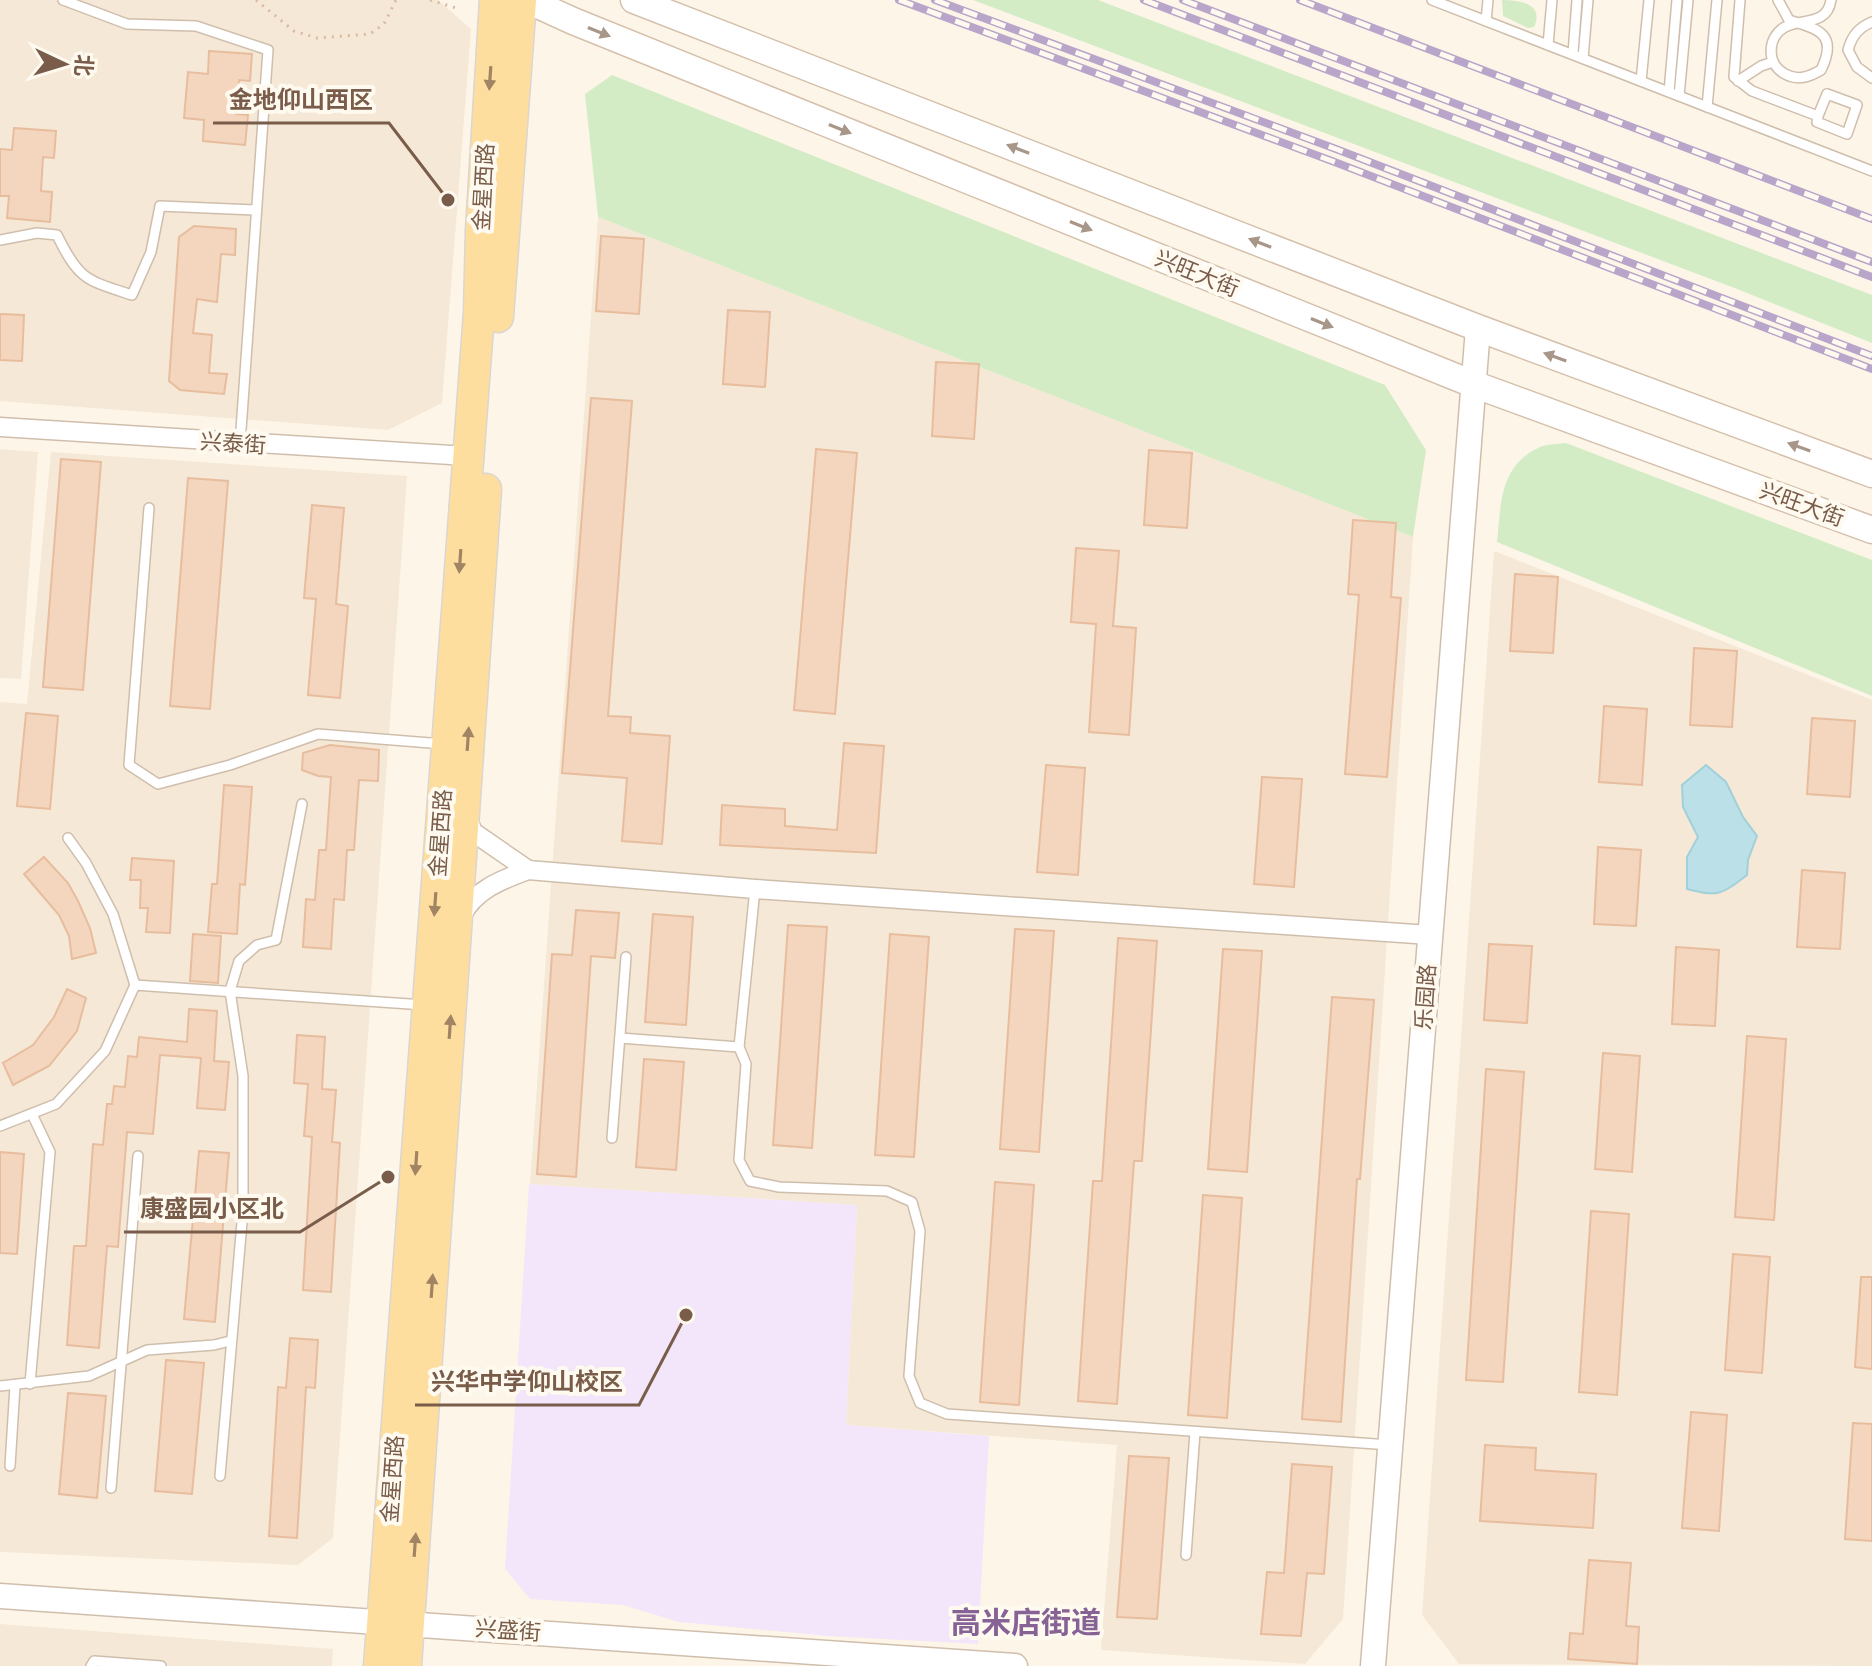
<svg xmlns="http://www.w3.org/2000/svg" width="1872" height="1666" viewBox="0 0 1872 1666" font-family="Arial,'Noto Sans SC',sans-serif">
<rect width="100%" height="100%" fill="#fdf6e8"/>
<g fill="#f5e8d6">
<polygon points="0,0 438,0 471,29 442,403 388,430 0,401"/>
<polygon points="598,217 1413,537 1343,1619 1305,1664 1101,1650 1117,1445 846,1425 857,1205 530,1184"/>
<polygon points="0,449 38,452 21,679 0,678"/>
<polygon points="51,452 407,476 333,1538 298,1565 0,1552 0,702 27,704"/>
<polygon points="1494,551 1872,700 1872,1666 1459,1664 1422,1615"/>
<polygon points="0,1624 333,1649 332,1666 0,1666"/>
</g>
<polygon fill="#f3e5fa" points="529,1184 857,1205 846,1425 989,1436 978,1644 828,1636 679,1622 623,1605 530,1599 505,1569"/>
<g fill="#d4ecc5">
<polygon points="973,0 1098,0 1872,295 1872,343 1737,289"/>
<path d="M1502 0C1518 0 1545 3 1534 27L1528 28 1503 16Z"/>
<polygon points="612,75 1385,385 1426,450 1413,537 598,217 585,94"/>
<path d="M1566 443 1872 560V696L1497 542C1501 506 1499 468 1536 449 1544 444 1557 444 1566 443Z"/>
</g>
<path fill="#bbe0e8" stroke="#a1d0db" stroke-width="2" d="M1706 765 1726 782 1743 817 1757 836 1748 860 1747 875C1721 895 1718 897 1687 889V857L1698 837 1683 807 1682 785Z"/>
<g fill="#f4d6bf" stroke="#e7bd9e" stroke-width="2">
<polygon points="209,51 252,54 250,81 239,80 236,114 248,115 245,145 203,141 204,120 184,118 188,72 208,74"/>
<polygon points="14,128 56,131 54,158 43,157 41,191 52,192 50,222 7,218 9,196 0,196 0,149 12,150"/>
<polygon points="194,226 236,229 235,255 221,254 217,302 197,299 193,333 212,335 209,373 227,374 224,394 180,390 169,381 179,237"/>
<polygon points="601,236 644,239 639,314 596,311"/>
<polygon points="728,310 770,312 765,387 723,384"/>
<polygon points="0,314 24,315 22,361 0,360"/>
<polygon points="936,362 979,364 974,439 932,436"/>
<polygon points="591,398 632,401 608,716 631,717 630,733 670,736 662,844 622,841 627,778 562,773"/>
<polygon points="816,449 857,453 835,714 794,710"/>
<polygon points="1149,450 1192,453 1187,528 1144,525"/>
<polygon points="61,459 101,462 83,690 43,687"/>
<polygon points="188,478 228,481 210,709 170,706"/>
<polygon points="312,505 344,508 336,604 348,606 340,698 308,695 316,599 304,598"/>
<polygon points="1353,520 1396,523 1391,597 1401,598 1387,777 1345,774 1359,595 1348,594"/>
<polygon points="1076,548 1119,551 1113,626 1136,628 1129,735 1089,732 1096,624 1071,622"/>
<polygon points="1515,574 1558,577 1553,653 1510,651"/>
<polygon points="1694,648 1737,651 1732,727 1690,725"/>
<polygon points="1604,706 1647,709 1642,785 1599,782"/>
<polygon points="26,713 58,716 50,809 17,806"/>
<polygon points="1812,718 1855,721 1850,797 1807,794"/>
<polygon points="844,743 884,746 876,853 720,845 722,805 785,809 785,826 837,830"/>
<polygon points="330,745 379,750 378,781 359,780 354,850 347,850 344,900 334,899 331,949 303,947 306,899 315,900 319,850 326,850 331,777 318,776 302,770 303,753"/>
<polygon points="1046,765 1085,768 1078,875 1037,872"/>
<polygon points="1262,777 1302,779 1294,887 1254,884"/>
<polygon points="224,785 252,787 245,885 240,884 237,934 208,932 212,884 217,884"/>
<polygon points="1598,847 1641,850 1636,926 1594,924"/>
<polygon points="44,857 68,883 78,901 90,928 96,953 72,959 69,936 59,915 24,874"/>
<polygon points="132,858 174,861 170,933 146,932 148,908 140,908 141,880 130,880"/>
<polygon points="1802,870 1845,873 1840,949 1797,947"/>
<polygon points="576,910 619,913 615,958 591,956 576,1177 537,1174 552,954 572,955"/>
<polygon points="653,914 693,917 686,1025 645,1022"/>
<polygon points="788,925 827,927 812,1148 773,1145"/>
<polygon points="1015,929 1054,931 1039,1152 1000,1149"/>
<polygon points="193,934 221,936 218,983 190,981"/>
<polygon points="890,934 929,937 914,1157 875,1155"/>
<polygon points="1118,938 1157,941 1142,1161 1134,1161 1117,1404 1078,1401 1093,1181 1102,1181"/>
<polygon points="1489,944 1532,946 1527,1023 1484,1020"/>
<polygon points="1676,947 1719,950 1715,1026 1672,1024"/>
<polygon points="1223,949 1262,951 1247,1172 1208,1169"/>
<polygon points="67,989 86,998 77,1031 49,1066 13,1085 3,1063 33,1045 54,1017"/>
<polygon points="1332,997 1374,1000 1360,1179 1357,1179 1341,1422 1302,1419"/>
<polygon points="189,1009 217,1011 214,1061 229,1062 225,1110 197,1108 201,1058 160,1055 153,1134 127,1132 118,1247 107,1246 99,1348 67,1345 74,1246 86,1246 93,1144 103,1145 107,1104 112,1104 114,1086 125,1087 128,1056 137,1057 139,1037 187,1042"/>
<polygon points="297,1035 325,1037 322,1089 336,1090 332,1142 340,1143 331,1292 303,1290 312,1137 304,1136 308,1084 294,1083"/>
<polygon points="1747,1036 1786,1039 1774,1220 1735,1217"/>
<polygon points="1603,1053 1640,1056 1632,1172 1595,1169"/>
<polygon points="644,1059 684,1062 676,1170 636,1167"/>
<polygon points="1486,1069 1524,1072 1503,1382 1466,1380"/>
<polygon points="199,1151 229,1153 215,1322 184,1319"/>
<polygon points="0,1152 24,1154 17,1254 0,1253"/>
<polygon points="995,1182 1034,1185 1019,1405 980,1402"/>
<polygon points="1203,1195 1242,1198 1227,1418 1188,1415"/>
<polygon points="1591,1211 1629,1214 1617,1395 1579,1392"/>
<polygon points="1733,1254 1770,1257 1762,1373 1725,1370"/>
<polygon points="1861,1277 1872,1277 1872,1369 1855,1367"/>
<polygon points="290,1338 318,1340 315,1388 306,1387 297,1538 269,1536 278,1387 286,1388"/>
<polygon points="166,1360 204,1363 192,1494 155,1491"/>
<polygon points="68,1393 106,1396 97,1498 59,1494"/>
<polygon points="1691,1412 1727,1415 1719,1531 1682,1528"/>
<polygon points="1853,1423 1872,1424 1872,1541 1845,1539"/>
<polygon points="1485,1445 1536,1448 1535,1470 1596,1474 1593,1528 1480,1521"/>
<polygon points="1129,1456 1169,1458 1157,1619 1117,1617"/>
<polygon points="1292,1464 1332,1467 1324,1574 1307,1573 1301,1636 1261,1634 1267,1572 1284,1573"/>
<polygon points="1589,1560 1631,1563 1626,1626 1639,1627 1637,1664 1568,1659 1570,1633 1583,1634"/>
</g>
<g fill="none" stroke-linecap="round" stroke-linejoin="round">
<g stroke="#d0bead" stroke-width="12">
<g id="service">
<polyline points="63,0 127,24 196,26 268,50 240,444"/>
<polyline points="1432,0 1872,171"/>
<polyline points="1740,0 1734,77 1752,91 1818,116 1817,122 1847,134 1857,105 1827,94 1818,116"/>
<path d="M1778 0 1789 20C1817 29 1839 33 1821 70 1809 77 1798 81 1785 74 1766 64 1767 37 1785 27 1802 18 1827 26 1831 0"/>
<polyline points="1486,21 1488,0"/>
<path d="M1872 22C1858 28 1852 36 1848 50L1857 67 1872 78"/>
<polyline points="1548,45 1552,0"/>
<polyline points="1573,54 1577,0"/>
<polyline points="1583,58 1588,0"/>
<polyline points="1641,81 1649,0"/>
<polyline points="1738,81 1761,66 1773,62"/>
<polyline points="1669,92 1677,0"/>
<polyline points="1679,96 1688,0"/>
<polyline points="1707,107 1717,0"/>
<path d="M0 240 37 233 57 235C79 280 86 280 132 295L151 252 160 206 255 210"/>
<polyline points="149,508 129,765 158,784 230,765 318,734 443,744"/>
<polyline points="68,838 86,863 113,914 135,985"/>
<polyline points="755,889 739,1047 746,1064 739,1160 750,1181 779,1187 887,1191 912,1202 920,1231 909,1376 920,1403 947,1414 1390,1445"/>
<polyline points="620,1038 739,1047"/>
<polyline points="0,1126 56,1104 105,1051 135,985 424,1005"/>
<polyline points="612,1138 626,957"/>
<polyline points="30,1384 50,1152 32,1114"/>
<polyline points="0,1386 89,1376 147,1350 214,1345 230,1341"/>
<polyline points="10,1466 15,1386"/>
<polyline points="220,1476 243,1211 243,1076 230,991 239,961 257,945 276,940 302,804"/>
<polyline points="111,1488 138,1156"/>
<polyline points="1186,1555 1195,1432"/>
<polyline points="91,1666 94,1661 161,1666"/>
</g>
</g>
<g stroke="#d0bead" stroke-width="21">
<g id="minor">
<polyline points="0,427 467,456"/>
<polyline points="466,815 473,832 528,870"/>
<path d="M461 917C474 890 501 880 528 870L755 889 1430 935"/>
</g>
</g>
<g stroke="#d0bead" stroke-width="27">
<g id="tertiary">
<polyline points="0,1596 1015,1666"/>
<polyline points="1373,1666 1478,328"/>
</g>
</g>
<g stroke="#d6c0ac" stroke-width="29">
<g id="secondary">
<polyline points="527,0 573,21 1473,384 1872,530"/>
<polyline points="634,0 1478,328 1872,474"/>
</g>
</g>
<g stroke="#dcd5d0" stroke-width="33">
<g id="primary">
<polyline points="498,317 521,0"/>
<polyline points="379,1666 479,313 481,231 495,0"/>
<polyline points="406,1666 486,489"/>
</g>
</g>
<g stroke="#dab9a1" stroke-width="3" stroke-dasharray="2 6" stroke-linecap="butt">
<polyline points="256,0 294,31 317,38 370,34 384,24 396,0"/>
<polyline points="430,0 456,8"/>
</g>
<use href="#service" stroke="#fff" stroke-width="9"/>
<use href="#minor" stroke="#fff" stroke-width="18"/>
<use href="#tertiary" stroke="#fff" stroke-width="24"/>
<use href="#secondary" stroke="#fff" stroke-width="26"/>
<use href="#primary" stroke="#fede9f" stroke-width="30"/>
<g stroke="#b9a5c9" stroke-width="8">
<g id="rail">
<polyline points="899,0 1332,161 1872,369"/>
<polyline points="935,0 1336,149 1872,356"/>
<polyline points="1144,0 1872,277"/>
<polyline points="1183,0 1872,262"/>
<polyline points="1300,0 1872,219"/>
</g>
</g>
<use href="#rail" stroke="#fffaf0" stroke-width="5" stroke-dasharray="15" stroke-linecap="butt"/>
</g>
<defs><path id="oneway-solid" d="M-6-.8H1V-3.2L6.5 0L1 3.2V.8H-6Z" transform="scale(2)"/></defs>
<g fill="#a89689">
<use href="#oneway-solid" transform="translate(599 32) rotate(22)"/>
<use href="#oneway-solid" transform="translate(840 129) rotate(22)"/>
<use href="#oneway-solid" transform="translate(1018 149) rotate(-159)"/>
<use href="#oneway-solid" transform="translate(1081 226) rotate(22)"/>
<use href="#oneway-solid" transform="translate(1260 243) rotate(-159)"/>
<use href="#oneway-solid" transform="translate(1322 323) rotate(22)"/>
<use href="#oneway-solid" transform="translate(1555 357) rotate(-160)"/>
<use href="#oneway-solid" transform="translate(1799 447) rotate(-160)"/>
</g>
<g fill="#a18464">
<use href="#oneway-solid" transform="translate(490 78) rotate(94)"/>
<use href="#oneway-solid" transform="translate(460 561) rotate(94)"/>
<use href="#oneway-solid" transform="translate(468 739) rotate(-86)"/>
<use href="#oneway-solid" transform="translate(435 904) rotate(94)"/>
<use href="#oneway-solid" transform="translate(450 1027) rotate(-86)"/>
<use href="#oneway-solid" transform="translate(416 1163) rotate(94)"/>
<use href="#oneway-solid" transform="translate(432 1286) rotate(-86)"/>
<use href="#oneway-solid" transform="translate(415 1545) rotate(-86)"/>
</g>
<g text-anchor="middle" stroke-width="8" stroke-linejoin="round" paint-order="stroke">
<g font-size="22" fill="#795d4a" stroke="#fffaf0">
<text transform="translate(483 187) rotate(-87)" y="8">金星西路</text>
<text transform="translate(1197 273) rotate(22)" y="8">兴旺大街</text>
<text transform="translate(233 443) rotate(4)" y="8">兴泰街</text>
<text transform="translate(1802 504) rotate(20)" y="8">兴旺大街</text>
<text transform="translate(440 833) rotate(-86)" y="8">金星西路</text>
<text transform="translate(1425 997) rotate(-86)" y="8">乐园路</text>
<text transform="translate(392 1479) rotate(-86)" y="8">金星西路</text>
<text transform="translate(508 1630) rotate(4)" y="8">兴盛街</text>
</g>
<g font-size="30" font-weight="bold" fill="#866295" stroke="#fffaf0">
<text x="1026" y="1633">高米店街道</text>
</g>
</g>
<path fill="none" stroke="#795d4a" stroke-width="3" d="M448 200L389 123H213M388 1177L300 1232H124M686 1315L639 1405H415"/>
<g fill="#795d4a" stroke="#fffaf0" stroke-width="3">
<circle cx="448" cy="200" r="8"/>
<circle cx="388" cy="1177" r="8"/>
<circle cx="686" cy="1315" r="8"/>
</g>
<g font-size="24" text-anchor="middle" font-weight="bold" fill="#795d4a" stroke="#fffaf0" stroke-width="8" stroke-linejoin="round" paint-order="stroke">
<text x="301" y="108">金地仰山西区</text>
<text x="212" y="1217">康盛园小区北</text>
<text x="527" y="1390">兴华中学仰山校区</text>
</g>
<g transform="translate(64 64) rotate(94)" stroke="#fffaf0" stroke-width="6" paint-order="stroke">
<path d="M0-6L14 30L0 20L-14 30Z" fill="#795d4a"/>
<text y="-12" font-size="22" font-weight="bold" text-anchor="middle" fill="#795d4a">北</text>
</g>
</svg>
